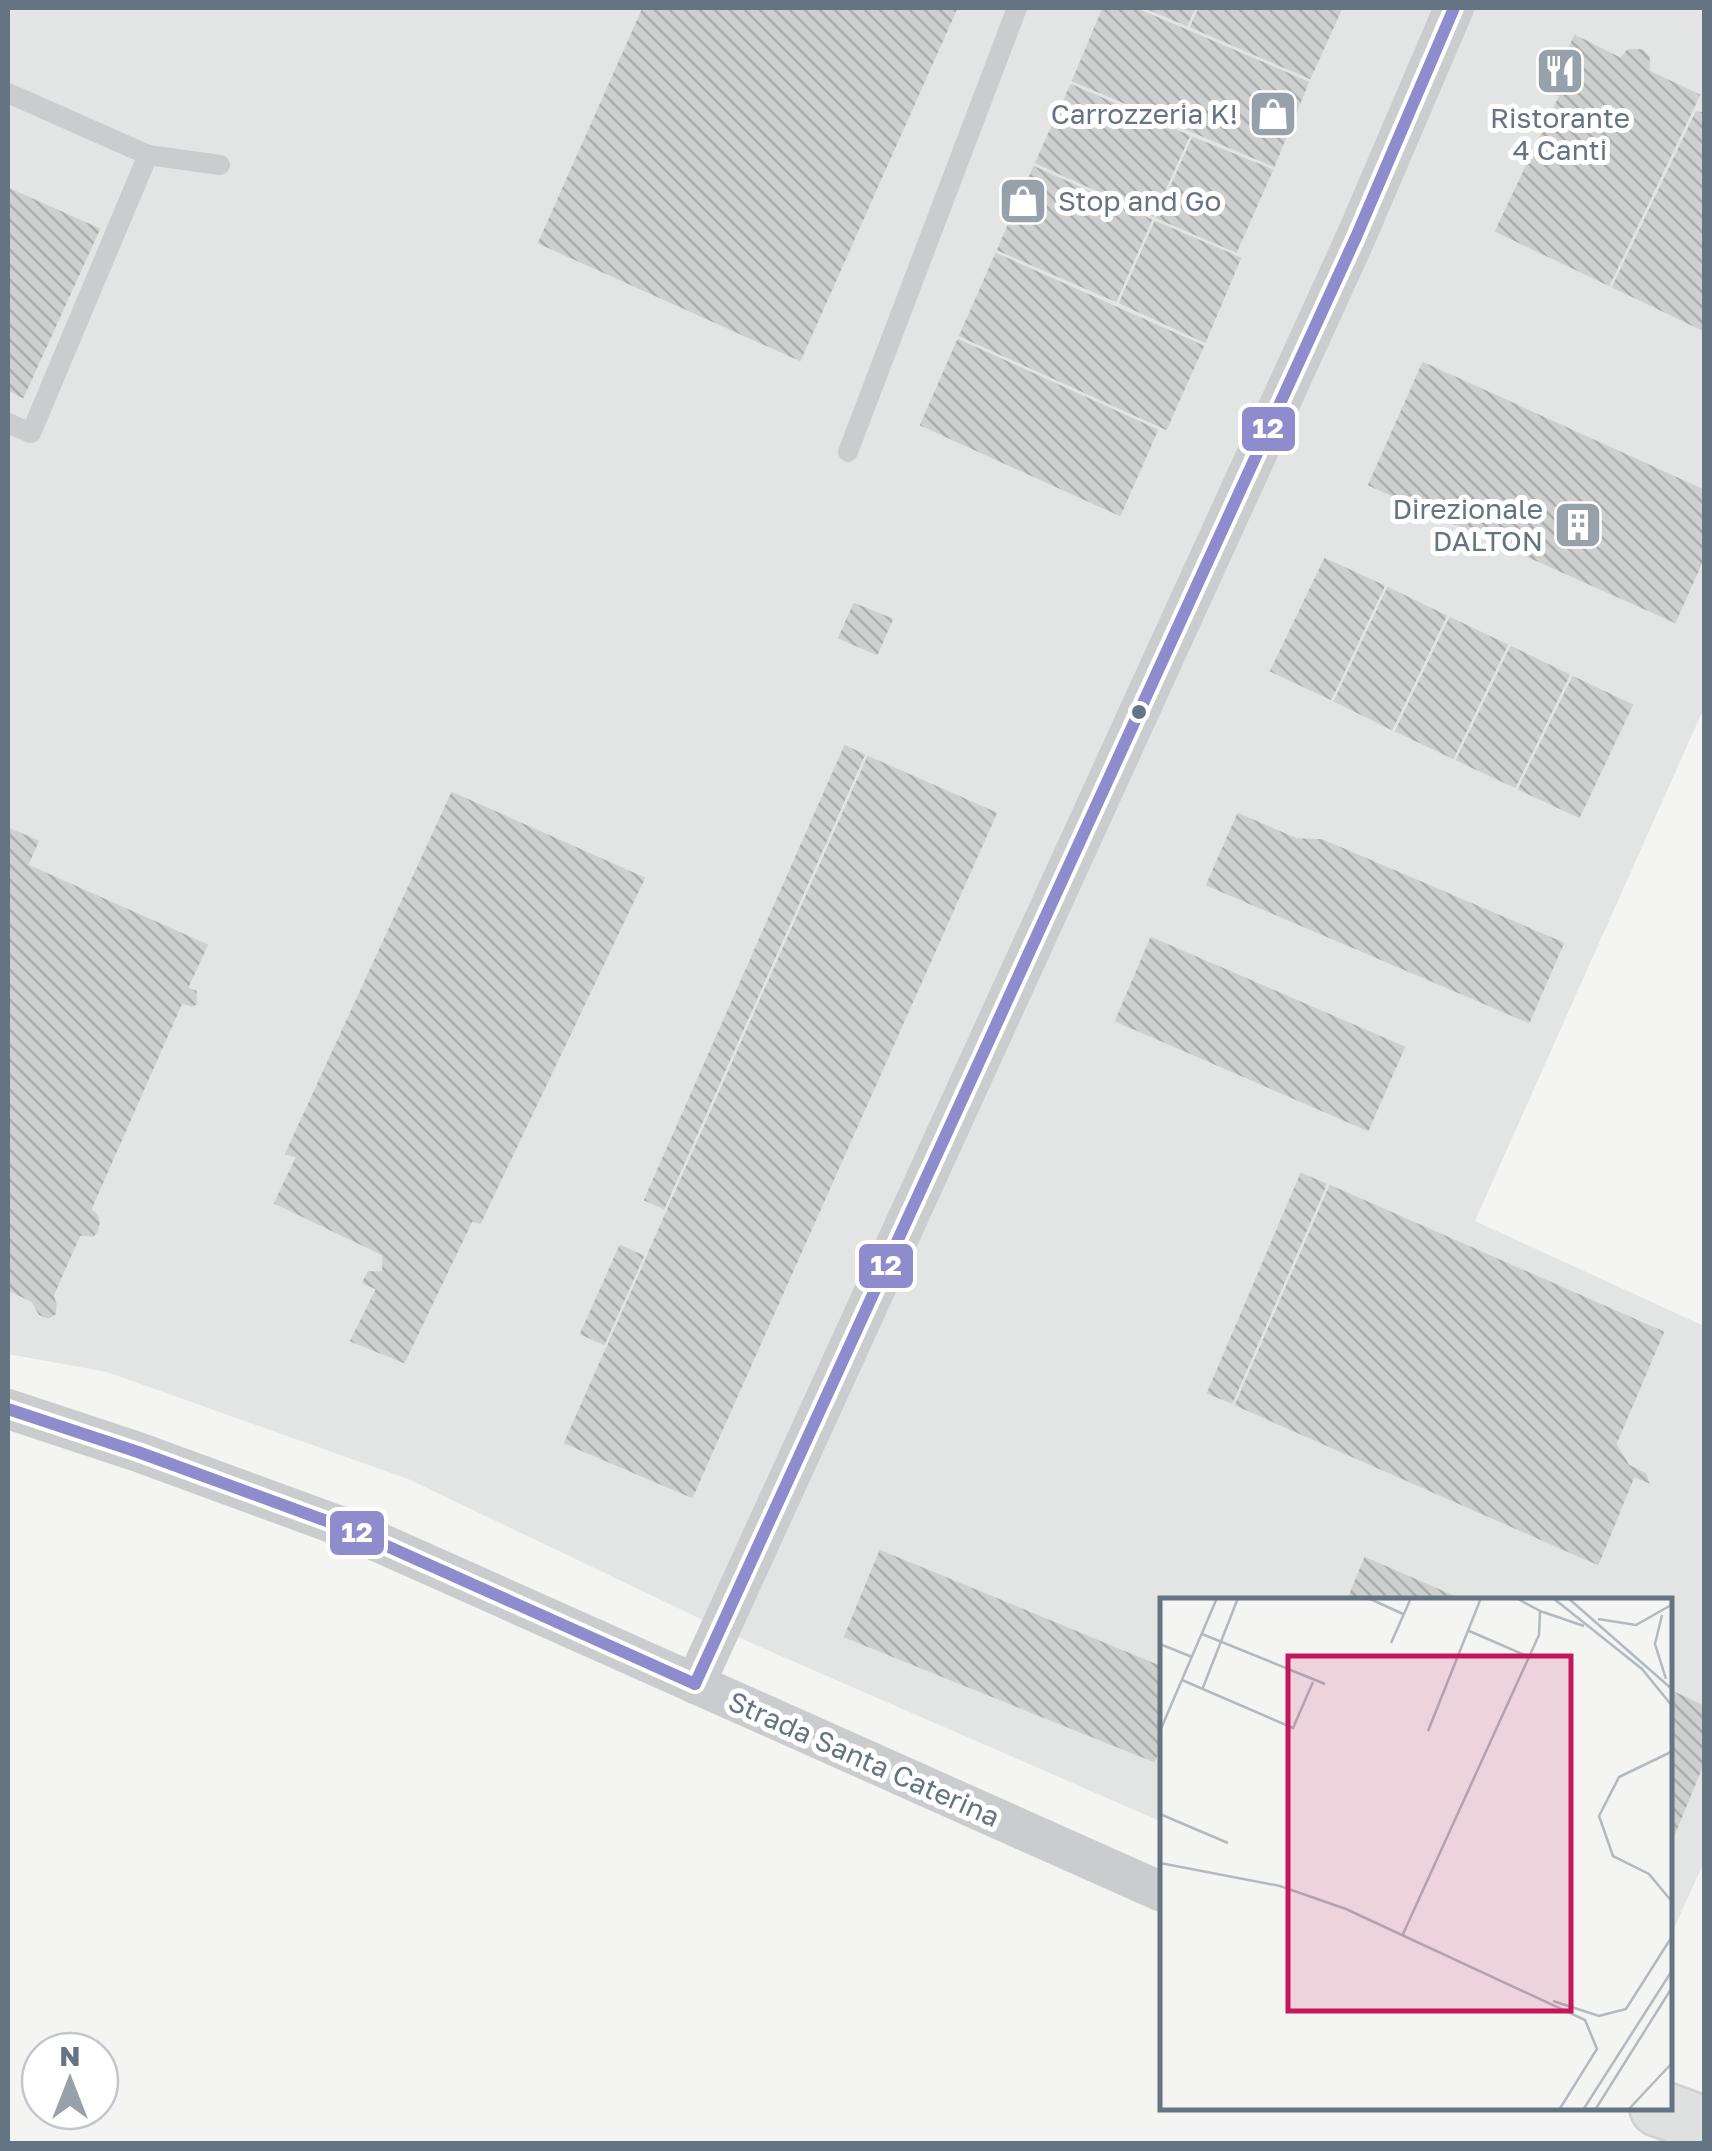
<svg xmlns="http://www.w3.org/2000/svg" width="1712" height="2151" viewBox="0 0 1712 2151" font-family="'Golos Text',sans-serif">
<defs>
<pattern id="building-back-hatch" width="6" height="6" patternUnits="userSpaceOnUse" patternTransform="scale(2.5)"><rect width="6" height="6" fill="#cecfcf"/><path d="M-1 5l2 2M0 0l6 6M5-1l2 2" fill="none" stroke="#abadad"/></pattern>
</defs>
<rect width="100%" height="100%" fill="#f4f4f3"/>
<polygon fill="#e3e4e4" points="8,8 1704,8 1704,708 1475,1221 1704,1326 1704,1862 1670,1937 1670,1601 1162,1601 1162,1822 749,1642 408,1479 107,1372 8,1354"/>
<g fill="url(#building-back-hatch)" stroke="#e4e4e3" stroke-width="2.5">
<polygon points="641,8 959,8 801,363 536,244"/>
<polygon points="1101,8 1140,8 1311,81 1275,169 1070,82"/>
<polygon points="1140,8 1197,8 1188,28"/>
<polygon points="1197,8 1344,8 1311,81 1188,28"/>
<polygon points="1574,33 1620,56 1627,48 1643,48 1651,56 1651,70 1702,94 1610,288 1493,232 1557,97 1546,91"/>
<polygon points="1070,82 1192,135 1154,219 1033,164"/>
<polygon points="1695,110 1704,111 1704,333 1610,288"/>
<polygon points="1192,135 1275,169 1237,255 1154,219"/>
<polygon points="1033,164 1154,219 1117,304 995,251"/>
<polygon points="8,186 102,228 24,400 8,392"/>
<polygon points="1154,219 1243,257 1206,345 1117,304"/>
<polygon points="995,251 1206,345 1167,432 957,337"/>
<polygon points="957,337 1160,429 1121,518 918,426"/>
<polygon points="1422,360 1704,488 1704,562 1676,625 1366,486"/>
<polygon points="1324,556 1387,585 1332,702 1268,672"/>
<polygon points="1387,585 1449,615 1393,732 1332,702"/>
<polygon points="853,601 895,618 878,657 836,639"/>
<polygon points="1449,615 1510,644 1454,761 1393,732"/>
<polygon points="1510,644 1572,674 1516,790 1454,761"/>
<polygon points="1572,674 1635,704 1580,820 1516,790"/>
<polygon points="844,743 867,754 665,1211 642,1201"/>
<polygon points="867,754 999,812 693,1500 562,1444"/>
<polygon points="451,790 647,877 481,1226 473,1223 405,1365 348,1342 374,1290 360,1284 367,1270 381,1270 381,1256 272,1204 294,1158 283,1155"/>
<polygon points="1237,811 1297,837 1323,838 1566,942 1530,1025 1204,886"/>
<polygon points="8,826 41,840 30,864 210,944 190,987 198,990 198,1005 192,1008 183,1005 93,1209 99,1214 101,1223 99,1232 94,1238 81,1237 55,1296 58,1304 57,1315 48,1320 38,1316 31,1303 8,1292"/>
<polygon points="1150,935 1407,1046 1369,1133 1113,1022"/>
<polygon points="1300,1171 1329,1183 1233,1406 1205,1394"/>
<polygon points="1329,1183 1666,1331 1618,1444 1630,1464 1647,1472 1652,1486 1635,1479 1599,1567 1233,1406"/>
<polygon points="619,1243 646,1255 605,1347 578,1335"/>
<polygon points="879,1548 1162,1665 1162,1749 1155,1764 842,1638"/>
<polygon points="1364,1555 1470,1601 1345,1601"/>
<polygon points="1670,1688 1704,1704 1704,1767 1670,1850"/>
</g>
<g fill="none" stroke-linecap="round" stroke-linejoin="round">
<g stroke="#d0d1d1" stroke-width="60">
<polyline id="primary" points="1658,2108 1704,2125"/>
</g>
<g stroke="#cacccd" stroke-width="20">
<polyline points="8,93 148,155 220,165"/>
<polyline points="8,423 31,433 148,155"/>
<polyline points="848,452 1017,8"/>
</g>
<g stroke="#cacccd" stroke-width="40">
<polyline points="8,1409 138,1452 351,1530 1162,1892"/>
<polyline points="695,1684 1356,237 1454,8"/>
</g>
<use href="#primary" stroke="#dfe0e0" stroke-width="55"/>
<g stroke="#fff" stroke-width="20">
<g id="bus-1">
<polyline points="8,1409 138,1452 351,1530 695,1684"/>
<polyline points="695,1684 1356,237 1454,8"/>
</g>
</g>
<use href="#bus-1" stroke="#8f8cce" stroke-width="12"/>
</g>
<defs>
<g id="restaurant-square" transform="scale(2.5)"><rect x="-9" y="-9" width="18" height="18" rx="4" fill="#97a1aa" stroke="#fff"/><path d="M-5-6h1v4h1v-4h1v4h1v-4h1v5L-1.5 .5V6h-2V.5L-5-1ZM5-6V6H3V1.5H1.5Q1.5-4 5-6Z" fill="#fff"/></g>
<g id="shop-square" transform="scale(2.5)"><rect x="-9" y="-9" width="18" height="18" rx="4" fill="#97a1aa" stroke="#fff"/><path d="M-5-2.5h2.3a2.7 3.5 0 0 1 5.4 0H5L5.5 6h-11ZM-1.5-2.5h3a1.5 2.3 0 0 0-3 0Z" fill="#fff"/></g>
<g id="building-square" transform="scale(2.5)"><rect x="-9" y="-9" width="18" height="18" rx="4" fill="#97a1aa" stroke="#fff"/><path d="M-4-6H4V6H1V3H-1V6H-4ZM-2.5-4.3h1.7v1.8h-1.7ZM.8-4.3h1.7v1.8H.8ZM-2.5-1h1.7V.8h-1.7ZM.8-1h1.7V.8H.8Z" fill="#fff"/></g>
</defs>
<g fill-rule="evenodd">
<use href="#restaurant-square" x="1560" y="71"/>
<use href="#shop-square" x="1273" y="114"/>
<use href="#shop-square" x="1023" y="201"/>
<use href="#building-square" x="1578" y="525"/>
</g>
<circle fill="#657482" stroke="#fff" stroke-width="4" cx="1139" cy="712" r="9"/>
<g text-anchor="middle" stroke-width="10" stroke-linejoin="round" paint-order="stroke">
<g font-size="28" fill="#657482" stroke="#fff" text-anchor="end">
<text x="1238" y="124">Carrozzeria K!</text>
<text x="1560" y="128" text-anchor="middle">Ristorante<tspan x="1560" dy="32">4 Canti</tspan></text>
<text x="1058" y="211" text-anchor="start">Stop and Go</text>
<text x="1543" y="519">Direzionale<tspan x="1543" dy="32">DALTON</tspan></text>
</g>
<g font-size="28" fill="#657482" stroke="#fff">
<text transform="translate(864 1759) rotate(24)" y="10">Strada Santa Caterina</text>
</g>
</g>
<g transform="translate(1160 1598)">
<rect width="512" height="512" fill="#f4f4f3"/>
<path fill="none" stroke="#b2b9bf" stroke-width="2.5" d="M208 0 243 16M393 0 482 71 513 109M408 0 513 92M380 13 424 28M502 17 495 46 506 81M438 21 476 27 513 6M307 32 369 59M42 36 165 86M231 45 251 0M0 46 32 59M22 82 133 130 153 84M42 92 78 0M0 133 57 0M268 133 321 0M513 153 459 179 439 218 453 258 489 276 513 305M0 216 68 245M0 265 120 288 186 311 425 422 437 451 399 512M243 336 379 37 380 13 356 0M393 403 439 418 466 411 513 337M423 512 513 371M435 512 513 388M468 512 513 464"/>
<path fill="#c2185b" fill-opacity="0.15" stroke="#c2185b" stroke-width="5" d="M128 58H411V413H128Z"/>
<rect width="512" height="512" fill="none" stroke="#657482" stroke-width="5"/>
</g>
<g stroke="#fff" stroke-width="4">
<rect x="1240" y="405" width="57" height="48" rx="10" fill="#8f8cce"/>
<rect x="857" y="1242" width="58" height="48" rx="10" fill="#8f8cce"/>
<rect x="328" y="1509" width="58" height="48" rx="10" fill="#8f8cce"/>
</g>
<g font-size="28" text-anchor="middle" font-weight="bold" fill="#fff">
<text x="1268" y="438">12</text>
<text x="886" y="1275">12</text>
<text x="357" y="1542">12</text>
</g>
<rect width="1712" height="2151" fill="none" stroke="#657482" stroke-width="20"/>
<g transform="translate(70 2081)"><circle r="48" fill="#ffffff" stroke="#c1c7cd" stroke-width="2.5"/>
<path d="M0-8L18 38L0 25L-18 38Z" fill="#97a1aa"/>
<text y="-15" font-size="28" font-weight="bold" text-anchor="middle" fill="#657482">N</text>
</g>
</svg>
